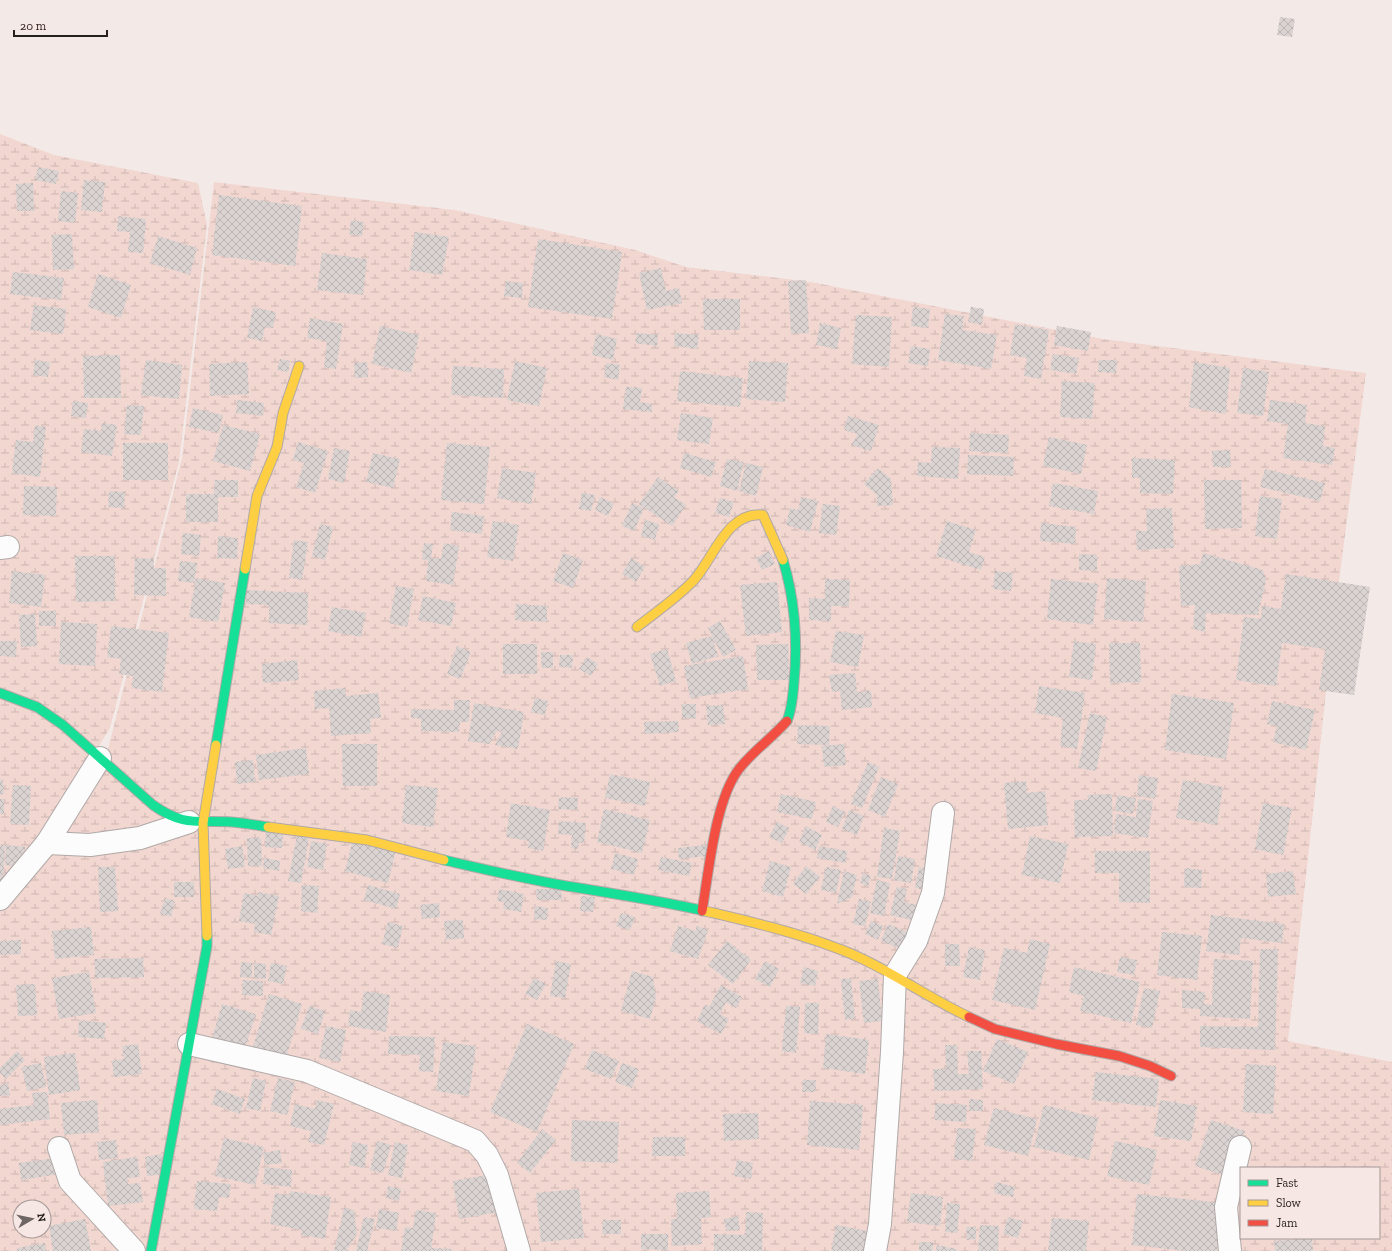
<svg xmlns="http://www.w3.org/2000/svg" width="1392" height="1251" viewBox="0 0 1392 1251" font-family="'Zilla Slab',serif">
<defs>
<pattern id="wetland-marsh" width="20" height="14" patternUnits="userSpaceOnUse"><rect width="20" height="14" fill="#f2d6d0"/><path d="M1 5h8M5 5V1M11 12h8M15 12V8" fill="none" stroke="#cfb7b2"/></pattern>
<pattern id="building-cross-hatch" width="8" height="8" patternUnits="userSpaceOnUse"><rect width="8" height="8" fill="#dad3d2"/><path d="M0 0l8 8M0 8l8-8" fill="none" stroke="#bbb5b4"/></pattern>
</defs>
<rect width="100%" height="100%" fill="#f3eae8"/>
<g fill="url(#wetland-marsh)" fill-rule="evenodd">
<polygon points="0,134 54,155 198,183 207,225 179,462 110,728 48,829 0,888"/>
<path d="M214 182 455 210 635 250 686 267 811 282 1103 339 1366 373 1333 628 1288 1041 1392 1062V1251H0V907L75 811 108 749 182 458ZM1241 1168H1379V1238H1241ZM20 1207H44V1231H20Z"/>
</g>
<g fill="url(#building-cross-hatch)">
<polygon points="1280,17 1295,19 1292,37 1277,35"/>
<polygon points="38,167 59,171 56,184 35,180"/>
<polygon points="84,180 105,182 102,212 81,210"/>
<polygon points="33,183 34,211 17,211 16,184"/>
<polygon points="61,191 78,193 75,223 58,221"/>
<polygon points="219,195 302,206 295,266 212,255"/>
<polygon points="118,216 146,219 143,253 128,252 130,232 117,231"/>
<polygon points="351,220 364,222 362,236 349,234"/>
<polygon points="415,232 449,237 442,275 409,270"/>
<polygon points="72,234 74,269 53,270 52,235"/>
<polygon points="158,236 197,248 190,275 150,263"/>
<polygon points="538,239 622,252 612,319 528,307"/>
<polygon points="322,253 367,259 363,295 317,290"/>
<polygon points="661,268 666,291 679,288 682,303 647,310 639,273"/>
<polygon points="13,272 64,278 61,300 10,294"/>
<polygon points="98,274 131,285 121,318 88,307"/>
<polygon points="806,280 809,333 791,334 788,281"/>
<polygon points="506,281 523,283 522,298 504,296"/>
<polygon points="703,299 740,299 740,330 704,330"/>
<polygon points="34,305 66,309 63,334 30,330"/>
<polygon points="253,307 276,312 273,328 265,327 262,341 247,338"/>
<polygon points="913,307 930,309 928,328 911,326"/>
<polygon points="971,307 984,309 982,325 968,322"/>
<polygon points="945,314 964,316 962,330 997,335 991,369 938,360"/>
<polygon points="856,315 892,317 889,367 852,364"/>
<polygon points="310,318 343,324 336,369 324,367 327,341 307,338"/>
<polygon points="820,323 841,328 837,349 816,345"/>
<polygon points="1015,324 1049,330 1041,379 1024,376 1027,358 1010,355"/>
<polygon points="380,326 419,335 411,373 372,364"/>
<polygon points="1057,326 1091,332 1088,351 1054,345"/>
<polygon points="637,333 658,335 657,346 635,343"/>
<polygon points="675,333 699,335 697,349 674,346"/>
<polygon points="596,334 617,339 613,360 592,355"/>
<polygon points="911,346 930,349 928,366 908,363"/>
<polygon points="1053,354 1079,358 1076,374 1050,370"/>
<polygon points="120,355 121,398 84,398 83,356"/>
<polygon points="280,359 290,361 288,372 277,370"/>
<polygon points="35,360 50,362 48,377 33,375"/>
<polygon points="146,360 182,365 179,399 141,395"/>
<polygon points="1099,360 1117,360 1116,373 1098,372"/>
<polygon points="515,361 547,368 539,406 507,400"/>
<polygon points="749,361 788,363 785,402 746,399"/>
<polygon points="247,362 249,394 210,396 209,364"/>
<polygon points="367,362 368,377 355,378 354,363"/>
<polygon points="1194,362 1230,368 1226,414 1189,407"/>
<polygon points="606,363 620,365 618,380 604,377"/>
<polygon points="453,366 504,369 503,398 451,395"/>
<polygon points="1243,368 1269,372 1263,416 1237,413"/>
<polygon points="680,371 743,378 740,407 677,401"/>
<polygon points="1062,381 1095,383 1092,419 1060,417"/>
<polygon points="626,387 642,388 640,402 652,404 652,412 623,409"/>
<polygon points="237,400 264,403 263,416 236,413"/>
<polygon points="1270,400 1307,405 1305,423 1325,426 1323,446 1335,448 1332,465 1283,458 1288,424 1267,421"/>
<polygon points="73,401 88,403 86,418 71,416"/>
<polygon points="127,405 144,406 141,435 124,434"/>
<polygon points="193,408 223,415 219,433 189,427"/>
<polygon points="681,413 713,418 709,444 677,440"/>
<polygon points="848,416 879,425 871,451 851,445 858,434 844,430"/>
<polygon points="102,423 117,425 112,456 81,452 84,429 101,431"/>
<polygon points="35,425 46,427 40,477 12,473 16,440 33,442"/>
<polygon points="223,425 260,434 250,471 213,461"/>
<polygon points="970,433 1009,435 1008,453 969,451"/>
<polygon points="1049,437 1087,445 1081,474 1043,466"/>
<polygon points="298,442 328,451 315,493 296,487 304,463 293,460"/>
<rect x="123" y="443" width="45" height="37"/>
<polygon points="447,443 490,447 484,504 441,500"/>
<polygon points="932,447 960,448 958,479 917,476 918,462 931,463"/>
<polygon points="334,448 350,451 344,483 328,479"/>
<polygon points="1230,450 1231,467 1213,467 1212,451"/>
<polygon points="373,453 400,459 393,488 366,482"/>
<polygon points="684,453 716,462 711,477 680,468"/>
<polygon points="968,455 1014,457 1013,476 967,474"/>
<polygon points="1132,458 1175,460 1173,494 1140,493 1140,478 1132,478"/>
<polygon points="727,459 744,462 737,491 720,486"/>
<polygon points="746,463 763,467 756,496 739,491"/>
<polygon points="502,468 536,473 531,504 497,498"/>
<polygon points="878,468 891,479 893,505 877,506 877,495 864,484"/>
<polygon points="1265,469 1325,483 1320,501 1260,487"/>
<polygon points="658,477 679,491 674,497 686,505 672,526 639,504"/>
<polygon points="215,480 238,480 238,497 218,497 218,522 186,522 186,494 214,494"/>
<polygon points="1204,480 1241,480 1242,528 1205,529"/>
<polygon points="1053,483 1098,491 1094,514 1049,506"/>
<polygon points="24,486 57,487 56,516 23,515"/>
<polygon points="109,491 125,492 124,508 108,507"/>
<polygon points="582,493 595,495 591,511 579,509"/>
<polygon points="1260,496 1282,499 1277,539 1255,536"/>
<polygon points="600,497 614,503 608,516 595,510"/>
<polygon points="801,497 818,501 810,532 786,525 790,508 798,510"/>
<polygon points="720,498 734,502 729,517 715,513"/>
<polygon points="632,503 644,508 634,531 622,526"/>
<polygon points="823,504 840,506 836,535 819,533"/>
<polygon points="1172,508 1174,548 1137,550 1136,531 1147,531 1146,509"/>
<polygon points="452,512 484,516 482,534 450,530"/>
<polygon points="645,520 659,524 655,540 641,536"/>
<polygon points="493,521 519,525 513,561 487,557"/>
<polygon points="947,521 976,530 969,552 985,557 981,570 936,556"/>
<polygon points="1041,523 1076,527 1075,544 1040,541"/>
<polygon points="320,524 333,527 325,560 312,556"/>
<polygon points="183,533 201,535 199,556 181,554"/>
<polygon points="218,536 238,538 237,559 217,558"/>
<polygon points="294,540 308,542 302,580 289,578"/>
<polygon points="424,543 433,544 431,558 441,559 444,543 459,546 453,585 426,581 428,560 422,559"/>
<polygon points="769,551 775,564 762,570 756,558"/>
<polygon points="563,553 583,560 573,588 553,581"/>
<polygon points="1203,553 1263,570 1266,580 1258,615 1206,613 1205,632 1193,629 1195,605 1181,606 1179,566 1200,564"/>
<polygon points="1079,554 1097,555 1097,571 1079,570"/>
<polygon points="75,556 115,556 115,601 76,602"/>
<polygon points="135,558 154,559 154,568 166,568 166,596 134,595"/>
<polygon points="631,558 645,567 636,582 622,574"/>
<polygon points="180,561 197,563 194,583 178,581"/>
<polygon points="12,571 45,575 41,607 9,603"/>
<polygon points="995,571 1013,573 1011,591 993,589"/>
<polygon points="1286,574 1370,587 1354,695 1319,690 1325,649 1282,643 1276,686 1236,680 1244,617 1261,619 1262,606 1281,609"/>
<polygon points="196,578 225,583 218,622 189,617"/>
<polygon points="1107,578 1146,581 1143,622 1104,619"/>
<polygon points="825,579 850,580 849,606 831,606 831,621 809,620 809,598 825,599"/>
<polygon points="1051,579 1098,584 1093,625 1047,619"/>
<polygon points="777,582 782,632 746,636 740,585"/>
<polygon points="396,586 414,589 407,627 389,623"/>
<polygon points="246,590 308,593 307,625 269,623 269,605 246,604"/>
<polygon points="423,596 456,603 451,626 418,620"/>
<polygon points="516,604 547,606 547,622 515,620"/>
<polygon points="332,607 366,613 361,637 328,631"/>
<rect x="39" y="611" width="17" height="15"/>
<polygon points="35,614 37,646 21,647 19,615"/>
<polygon points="720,621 736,650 723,657 712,636 718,656 692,664 686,643 712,636 708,628"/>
<polygon points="61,622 97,624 95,666 59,664"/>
<polygon points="111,626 169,633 162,692 132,688 133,676 119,674 121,659 107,657"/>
<polygon points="836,631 864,635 858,667 830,662"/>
<polygon points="0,641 17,641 16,657 0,656"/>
<polygon points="1074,641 1096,644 1092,680 1069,677"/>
<polygon points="1109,643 1140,643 1141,682 1110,683"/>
<rect x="503" y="644" width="34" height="30"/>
<polygon points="788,644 789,680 757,680 756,645"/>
<polygon points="457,646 471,652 460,679 447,674"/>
<polygon points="667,649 676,681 660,686 650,654"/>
<polygon points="541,652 553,652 553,668 542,668"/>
<polygon points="560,655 573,655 572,668 559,667"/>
<polygon points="743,656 748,689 690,698 684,666"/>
<polygon points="587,657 598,664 591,676 579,669"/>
<polygon points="297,660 299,680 263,683 262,664"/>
<polygon points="855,673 857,692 871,691 872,707 842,710 840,691 832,692 829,675"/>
<polygon points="1039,686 1085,693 1077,749 1060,746 1063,718 1035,713"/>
<polygon points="345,688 346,696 378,693 381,718 370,719 371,733 331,736 329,708 315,709 314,691"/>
<polygon points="1172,694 1234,703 1226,759 1165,750"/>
<polygon points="535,698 548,701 545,715 531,712"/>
<polygon points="454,700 470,700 469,722 460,722 459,732 421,731 421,719 411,718 411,709 454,710"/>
<polygon points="1272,701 1315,710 1306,750 1273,742 1277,726 1267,724"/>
<polygon points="474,703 524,712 518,749 495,745 502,732 497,731 489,744 468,741"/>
<polygon points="682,704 696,704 696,719 682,718"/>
<polygon points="723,705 725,724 708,725 706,706"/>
<polygon points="1090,713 1107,717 1096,771 1078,768"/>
<polygon points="678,721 679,732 645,734 644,722"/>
<polygon points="798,725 830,726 829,745 797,744"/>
<polygon points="342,744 377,744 377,786 343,786"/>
<polygon points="844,744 846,765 824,767 822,746"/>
<polygon points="306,748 309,774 259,780 256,755"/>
<polygon points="253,760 255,782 237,784 235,762"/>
<polygon points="868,762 879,767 862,808 851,804"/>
<polygon points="610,774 650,782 645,806 605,798"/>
<polygon points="1139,775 1158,778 1155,799 1137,796"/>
<polygon points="881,777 898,784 885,817 868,810"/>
<polygon points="3,779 4,794 0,795 0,780"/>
<polygon points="1183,780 1223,787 1217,825 1176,818"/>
<polygon points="1026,781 1027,793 1045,791 1048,825 1008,829 1004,783"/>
<polygon points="13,785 31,786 29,825 10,824"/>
<polygon points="406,785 438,788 433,827 402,823"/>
<polygon points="781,794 816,802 812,819 777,812"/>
<polygon points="1112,794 1113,836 1075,837 1074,800 1088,800 1087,795"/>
<polygon points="1117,795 1136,798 1133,814 1115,811"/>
<polygon points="559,797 578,798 577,810 558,809"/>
<rect x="0" y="799" width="4" height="15"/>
<polygon points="1138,799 1153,801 1148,838 1114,833 1116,814 1136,817"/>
<polygon points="511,803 550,810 543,851 528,848 529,841 506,837"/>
<polygon points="1263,803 1292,808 1283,855 1255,849"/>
<polygon points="833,806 845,812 838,827 826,822"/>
<polygon points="604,809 650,820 642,853 597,842"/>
<polygon points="849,810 864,816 857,835 842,829"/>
<polygon points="559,821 586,823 584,843 579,843 578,849 571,848 572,835 558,834"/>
<polygon points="777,822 789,828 782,843 769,837"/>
<polygon points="806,826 822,835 815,850 799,842"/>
<polygon points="884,828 900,831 892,879 877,877"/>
<polygon points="266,832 283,833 282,848 265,847"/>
<polygon points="297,836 309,838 301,883 288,881"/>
<polygon points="1030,836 1068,844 1060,883 1022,875"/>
<polygon points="247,838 261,838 262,866 248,866"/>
<polygon points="353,839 396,850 388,883 345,871"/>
<polygon points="311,841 327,844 323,870 307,867"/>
<polygon points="0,845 5,845 3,885 0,885"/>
<polygon points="6,845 25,847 23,867 5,865"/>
<polygon points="706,845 707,856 679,859 678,848"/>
<polygon points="242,846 245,867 228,869 225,849"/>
<polygon points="819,846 847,851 846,863 817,858"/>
<polygon points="1095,851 1150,851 1150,903 1119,902 1119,873 1095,873"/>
<polygon points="615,853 638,859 634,875 611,869"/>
<polygon points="898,856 915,859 911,883 894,880"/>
<polygon points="661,857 692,863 689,876 658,870"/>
<polygon points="264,858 280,861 279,871 263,868"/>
<polygon points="770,861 791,867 783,897 762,891"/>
<polygon points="806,866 820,877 806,894 793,884"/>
<polygon points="98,867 115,867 118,911 100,912"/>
<polygon points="826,867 841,870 836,893 821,890"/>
<polygon points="919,867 933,870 930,891 915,888"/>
<polygon points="1185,868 1202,870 1201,888 1184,887"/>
<polygon points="844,871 857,875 852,897 837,904"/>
<polygon points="1293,871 1296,894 1268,897 1266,874"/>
<polygon points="863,873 871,876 868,886 860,883"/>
<polygon points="877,880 890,883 884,916 870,913"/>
<rect x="174" y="882" width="20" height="15"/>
<polygon points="302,885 319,886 317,913 301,911"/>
<polygon points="368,885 400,894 396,909 364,900"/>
<polygon points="897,887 907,889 904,902 920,906 916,921 890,915"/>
<polygon points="499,889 524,894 521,912 503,909 504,902 497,901"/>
<polygon points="536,889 561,889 562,900 537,900"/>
<polygon points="258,892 279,896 271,935 254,932 255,924 239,921 244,893 258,896"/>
<polygon points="581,896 595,897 593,912 580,911"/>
<polygon points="165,898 175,901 171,917 160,914"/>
<polygon points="859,899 871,902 865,926 853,924"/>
<polygon points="439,903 440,917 422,919 420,905"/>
<polygon points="535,906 548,908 547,920 534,919"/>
<polygon points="621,913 635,917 630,930 616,926"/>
<polygon points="1211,915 1284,924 1282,943 1241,938 1239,955 1206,951"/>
<polygon points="463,920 464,938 446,940 444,921"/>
<polygon points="871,921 883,926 878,940 865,934"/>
<polygon points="388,922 403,926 398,948 382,944"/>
<polygon points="888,924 915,935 908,952 881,941"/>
<polygon points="678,926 695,931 697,926 708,930 698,959 670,951"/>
<polygon points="91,927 94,955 55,959 52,931"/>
<polygon points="1162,932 1202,936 1197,980 1157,975"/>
<polygon points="1030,939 1050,944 1035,1010 992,1000 1004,948 1027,953"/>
<polygon points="21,940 21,954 0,955 0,941"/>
<polygon points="727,941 751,960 733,984 708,965"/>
<polygon points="945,944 959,944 960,966 945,966"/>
<polygon points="969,947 985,950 980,980 963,977"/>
<polygon points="1260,949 1278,949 1275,1050 1200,1047 1200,1026 1258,1027"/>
<polygon points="1120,957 1137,960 1134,975 1117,972"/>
<polygon points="143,958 144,977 95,978 95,959"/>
<polygon points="1214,959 1253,961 1250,1019 1200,1016 1200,1009 1182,1008 1182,990 1205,992 1204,1004 1212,1005"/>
<polygon points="556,961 571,964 565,998 550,996"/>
<polygon points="765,961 779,969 770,987 755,979"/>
<polygon points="241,962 252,963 252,978 240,977"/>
<polygon points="254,963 266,964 266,979 254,978"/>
<polygon points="271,963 287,966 283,984 268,981"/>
<polygon points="804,967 818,971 815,986 800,983"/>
<polygon points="1074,967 1140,982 1131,1023 1080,1011 1084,996 1069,992"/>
<polygon points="632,971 653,977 656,997 650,1019 621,1011"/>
<polygon points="89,972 96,1013 59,1019 52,978"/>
<polygon points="534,978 546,984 537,1000 525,994"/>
<polygon points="851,978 855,1019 845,1020 841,979"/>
<polygon points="878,979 882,1021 864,1023 859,981"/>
<polygon points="243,980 263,981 263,996 242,995"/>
<polygon points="35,984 37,1015 18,1016 16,985"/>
<polygon points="721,985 742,997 736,1008 726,1002 720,1014 729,1019 721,1034 697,1021 705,1004 709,1007"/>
<polygon points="1144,988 1160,991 1152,1028 1136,1025"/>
<polygon points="364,991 390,995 386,1032 348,1026 350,1010 361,1012"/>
<polygon points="269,994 302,1004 286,1058 253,1047"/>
<polygon points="805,1003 819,1003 818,1034 804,1033"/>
<polygon points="222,1004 256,1014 245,1048 212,1039"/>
<polygon points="309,1006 325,1011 318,1034 301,1029"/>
<polygon points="786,1006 800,1007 796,1053 782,1051"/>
<polygon points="79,1020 106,1023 104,1039 78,1037"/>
<polygon points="527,1024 574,1044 537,1132 490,1112"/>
<polygon points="326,1026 346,1030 340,1062 319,1058"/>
<polygon points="826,1034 869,1040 865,1074 823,1068"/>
<polygon points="389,1036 435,1037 433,1072 419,1071 420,1055 388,1054"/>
<polygon points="997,1039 1028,1052 1014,1084 983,1071"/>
<polygon points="443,1042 476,1046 469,1096 436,1091"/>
<polygon points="138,1044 142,1074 114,1077 112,1061 124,1059 122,1046"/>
<polygon points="945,1045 957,1045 958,1074 969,1074 967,1051 981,1051 983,1089 935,1091 933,1069 946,1069"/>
<polygon points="592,1050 619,1061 611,1079 585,1069"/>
<polygon points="17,1051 25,1060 6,1079 0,1073 0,1068"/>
<polygon points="75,1053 80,1090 49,1095 44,1057"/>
<polygon points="41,1063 46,1087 27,1091 22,1067"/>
<polygon points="622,1063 639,1069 632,1088 615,1082"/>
<polygon points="1246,1064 1276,1066 1273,1114 1243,1112"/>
<polygon points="1096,1072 1159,1079 1156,1107 1092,1100"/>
<polygon points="253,1078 266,1081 260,1111 246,1108"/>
<polygon points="278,1078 295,1082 287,1115 270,1111"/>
<polygon points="803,1080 816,1080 815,1092 802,1092"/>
<polygon points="8,1083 10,1095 0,1096 0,1085"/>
<polygon points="217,1089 245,1099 240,1114 212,1104"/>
<polygon points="47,1092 50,1119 0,1125 0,1109 34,1105 32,1093"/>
<polygon points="969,1099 983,1100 983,1111 969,1111"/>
<polygon points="97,1100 99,1132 64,1135 61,1103"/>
<polygon points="317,1100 334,1104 324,1145 308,1142 311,1131 290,1126 295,1104 315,1109"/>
<polygon points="1160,1100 1197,1106 1191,1141 1154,1136"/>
<polygon points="810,1101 863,1105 859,1150 807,1145"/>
<polygon points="935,1103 967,1105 966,1122 935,1120"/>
<polygon points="1044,1105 1098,1118 1089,1160 1034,1147"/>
<polygon points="994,1108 1037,1119 1028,1156 984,1145"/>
<polygon points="758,1113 759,1139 724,1141 723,1114"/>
<polygon points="572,1120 619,1122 617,1163 571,1161"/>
<polygon points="1211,1120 1245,1131 1229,1177 1195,1166"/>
<polygon points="957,1128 976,1129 972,1161 954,1159"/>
<polygon points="542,1129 556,1140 530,1173 517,1163"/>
<polygon points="653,1137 685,1137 685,1156 652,1156"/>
<polygon points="224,1138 264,1147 255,1185 215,1176"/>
<polygon points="116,1140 118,1158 99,1160 97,1142"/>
<polygon points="377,1141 391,1145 383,1173 370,1170"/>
<polygon points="1115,1141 1157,1150 1149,1185 1107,1176"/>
<polygon points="353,1142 368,1145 364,1168 349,1165"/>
<polygon points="395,1142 408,1145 402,1178 388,1175"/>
<polygon points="280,1150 282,1163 265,1165 263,1153"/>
<polygon points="162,1154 165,1174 147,1176 145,1157"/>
<polygon points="137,1157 140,1177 127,1178 128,1184 140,1183 143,1202 108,1206 103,1162"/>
<polygon points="56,1158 59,1174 21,1180 19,1163"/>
<polygon points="737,1160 753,1163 751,1179 734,1176"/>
<polygon points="265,1167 292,1170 291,1187 263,1184"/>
<polygon points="492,1174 499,1212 459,1219 453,1181"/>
<polygon points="197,1181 231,1184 229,1198 219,1197 217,1211 194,1209"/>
<polygon points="996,1182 1015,1187 1013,1197 994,1193"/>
<polygon points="388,1186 401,1189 399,1201 386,1198"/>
<polygon points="579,1189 584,1238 541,1242 536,1193"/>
<polygon points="290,1191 331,1197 325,1239 301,1235 302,1230 270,1224 275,1193 289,1195"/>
<polygon points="709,1191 711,1217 701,1218 702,1244 672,1246 671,1219 677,1219 676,1193"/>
<polygon points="911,1193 943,1197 940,1226 907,1222"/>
<polygon points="1137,1194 1222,1203 1217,1251 1186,1251 1132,1245"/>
<polygon points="947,1203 960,1204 957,1233 945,1232"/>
<polygon points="344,1208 354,1210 357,1234 346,1251 334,1251"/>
<polygon points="379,1209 399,1213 396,1231 376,1228"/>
<polygon points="416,1210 436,1213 431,1251 401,1251 405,1227 413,1228"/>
<polygon points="44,1211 50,1211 51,1224 44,1225"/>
<polygon points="746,1212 763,1213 762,1251 714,1251 714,1234 745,1235"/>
<polygon points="738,1216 740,1230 726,1231 724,1219"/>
<polygon points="364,1217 375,1219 367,1251 356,1251"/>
<polygon points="1008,1217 1023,1221 1018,1238 1003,1234"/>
<polygon points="1052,1218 1089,1221 1086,1251 1048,1251"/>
<polygon points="85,1219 91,1251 53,1251 49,1226"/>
<polygon points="603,1220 621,1220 621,1234 602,1234"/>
<polygon points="836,1225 867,1231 863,1251 831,1251"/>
<polygon points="980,1225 999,1226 998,1251 978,1251"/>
<polygon points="966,1227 976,1227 976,1239 967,1240"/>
<polygon points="641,1234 668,1234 668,1250 641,1249"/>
<polygon points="1312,1238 1313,1251 1275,1251 1274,1241"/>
<rect x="919" y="1242" width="14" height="9"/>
<polygon points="45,1243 46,1251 17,1251 17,1248"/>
<polygon points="937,1245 957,1249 957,1251 936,1251"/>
<polygon points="432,1248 452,1249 452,1251 431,1251"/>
</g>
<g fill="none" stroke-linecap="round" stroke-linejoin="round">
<g stroke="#b0a9a8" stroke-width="24">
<g id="street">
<polyline points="0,548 8,547"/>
<polyline points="47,843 90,845 140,838 189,822"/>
<polyline points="0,899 47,843 100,758"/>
<polyline points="189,1044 307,1071 475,1141 487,1155 497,1175 519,1251"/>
<polyline points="59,1148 70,1181 134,1251"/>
<polyline points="875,1251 880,1224 892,1052 895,975 916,941 933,893 943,813"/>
<polyline points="1230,1251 1226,1207 1240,1147"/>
</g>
</g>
<g stroke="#b0a9a8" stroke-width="11">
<g id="fast">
<path d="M783 560C795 600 798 640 794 682 793 695 792 709 787 721"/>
<path d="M0 693 37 707 63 725 153 805C184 827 197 820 232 822 244 823 256 825 268 827"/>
<polyline points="216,745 245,569"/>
<path d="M444 860C483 869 521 878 561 885 609 893 657 900 705 911"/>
<polyline points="151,1251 207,946 207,936"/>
</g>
</g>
<g stroke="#b0a9a8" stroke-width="11">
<g id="slow">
<polyline points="245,569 257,496 277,447 283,413 299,366"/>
<path d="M637 627C656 612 677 598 694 580 713 559 728 510 763 515L783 560"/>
<polyline points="268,827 367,840 444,860"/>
<path d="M705 911C747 921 791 931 831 946 881 963 922 995 969 1017"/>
<polyline points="207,936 203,823 216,745"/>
</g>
</g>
<g stroke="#b0a9a8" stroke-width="11">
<g id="jam">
<path d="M702 911C709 871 715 800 739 769 753 751 772 738 787 721"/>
<polyline points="969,1017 995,1029 1056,1044 1119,1056 1150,1066 1171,1076"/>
</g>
</g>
<use href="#street" stroke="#fdfcfc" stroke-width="22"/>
<use href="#fast" stroke="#16e098" stroke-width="9"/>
<use href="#slow" stroke="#ffcf43" stroke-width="9"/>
<use href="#jam" stroke="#f24e42" stroke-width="9"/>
</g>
<rect x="1240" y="1167" width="140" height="72" fill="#f7e7e4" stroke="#a39795"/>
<rect x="1248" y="1180" width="20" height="6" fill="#16e098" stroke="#a39795"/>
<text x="1276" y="1187" font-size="12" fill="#251f1e">Fast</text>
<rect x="1248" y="1200" width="20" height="6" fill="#ffcf43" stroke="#a39795"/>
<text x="1276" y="1207" font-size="12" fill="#251f1e">Slow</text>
<rect x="1248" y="1220" width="20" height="6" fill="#f24e42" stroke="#a39795"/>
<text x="1276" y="1227" font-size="12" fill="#251f1e">Jam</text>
<g transform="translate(32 1219) rotate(81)"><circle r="19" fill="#f7e7e4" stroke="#a39795"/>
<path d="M0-3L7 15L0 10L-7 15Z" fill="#6d6665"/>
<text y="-6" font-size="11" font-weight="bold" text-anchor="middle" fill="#251f1e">N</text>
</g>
<path d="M14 30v6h93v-6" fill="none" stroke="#251f1e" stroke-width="2"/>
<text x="20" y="30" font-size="12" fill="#251f1e" stroke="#f7e7e4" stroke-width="3" paint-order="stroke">20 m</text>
</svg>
